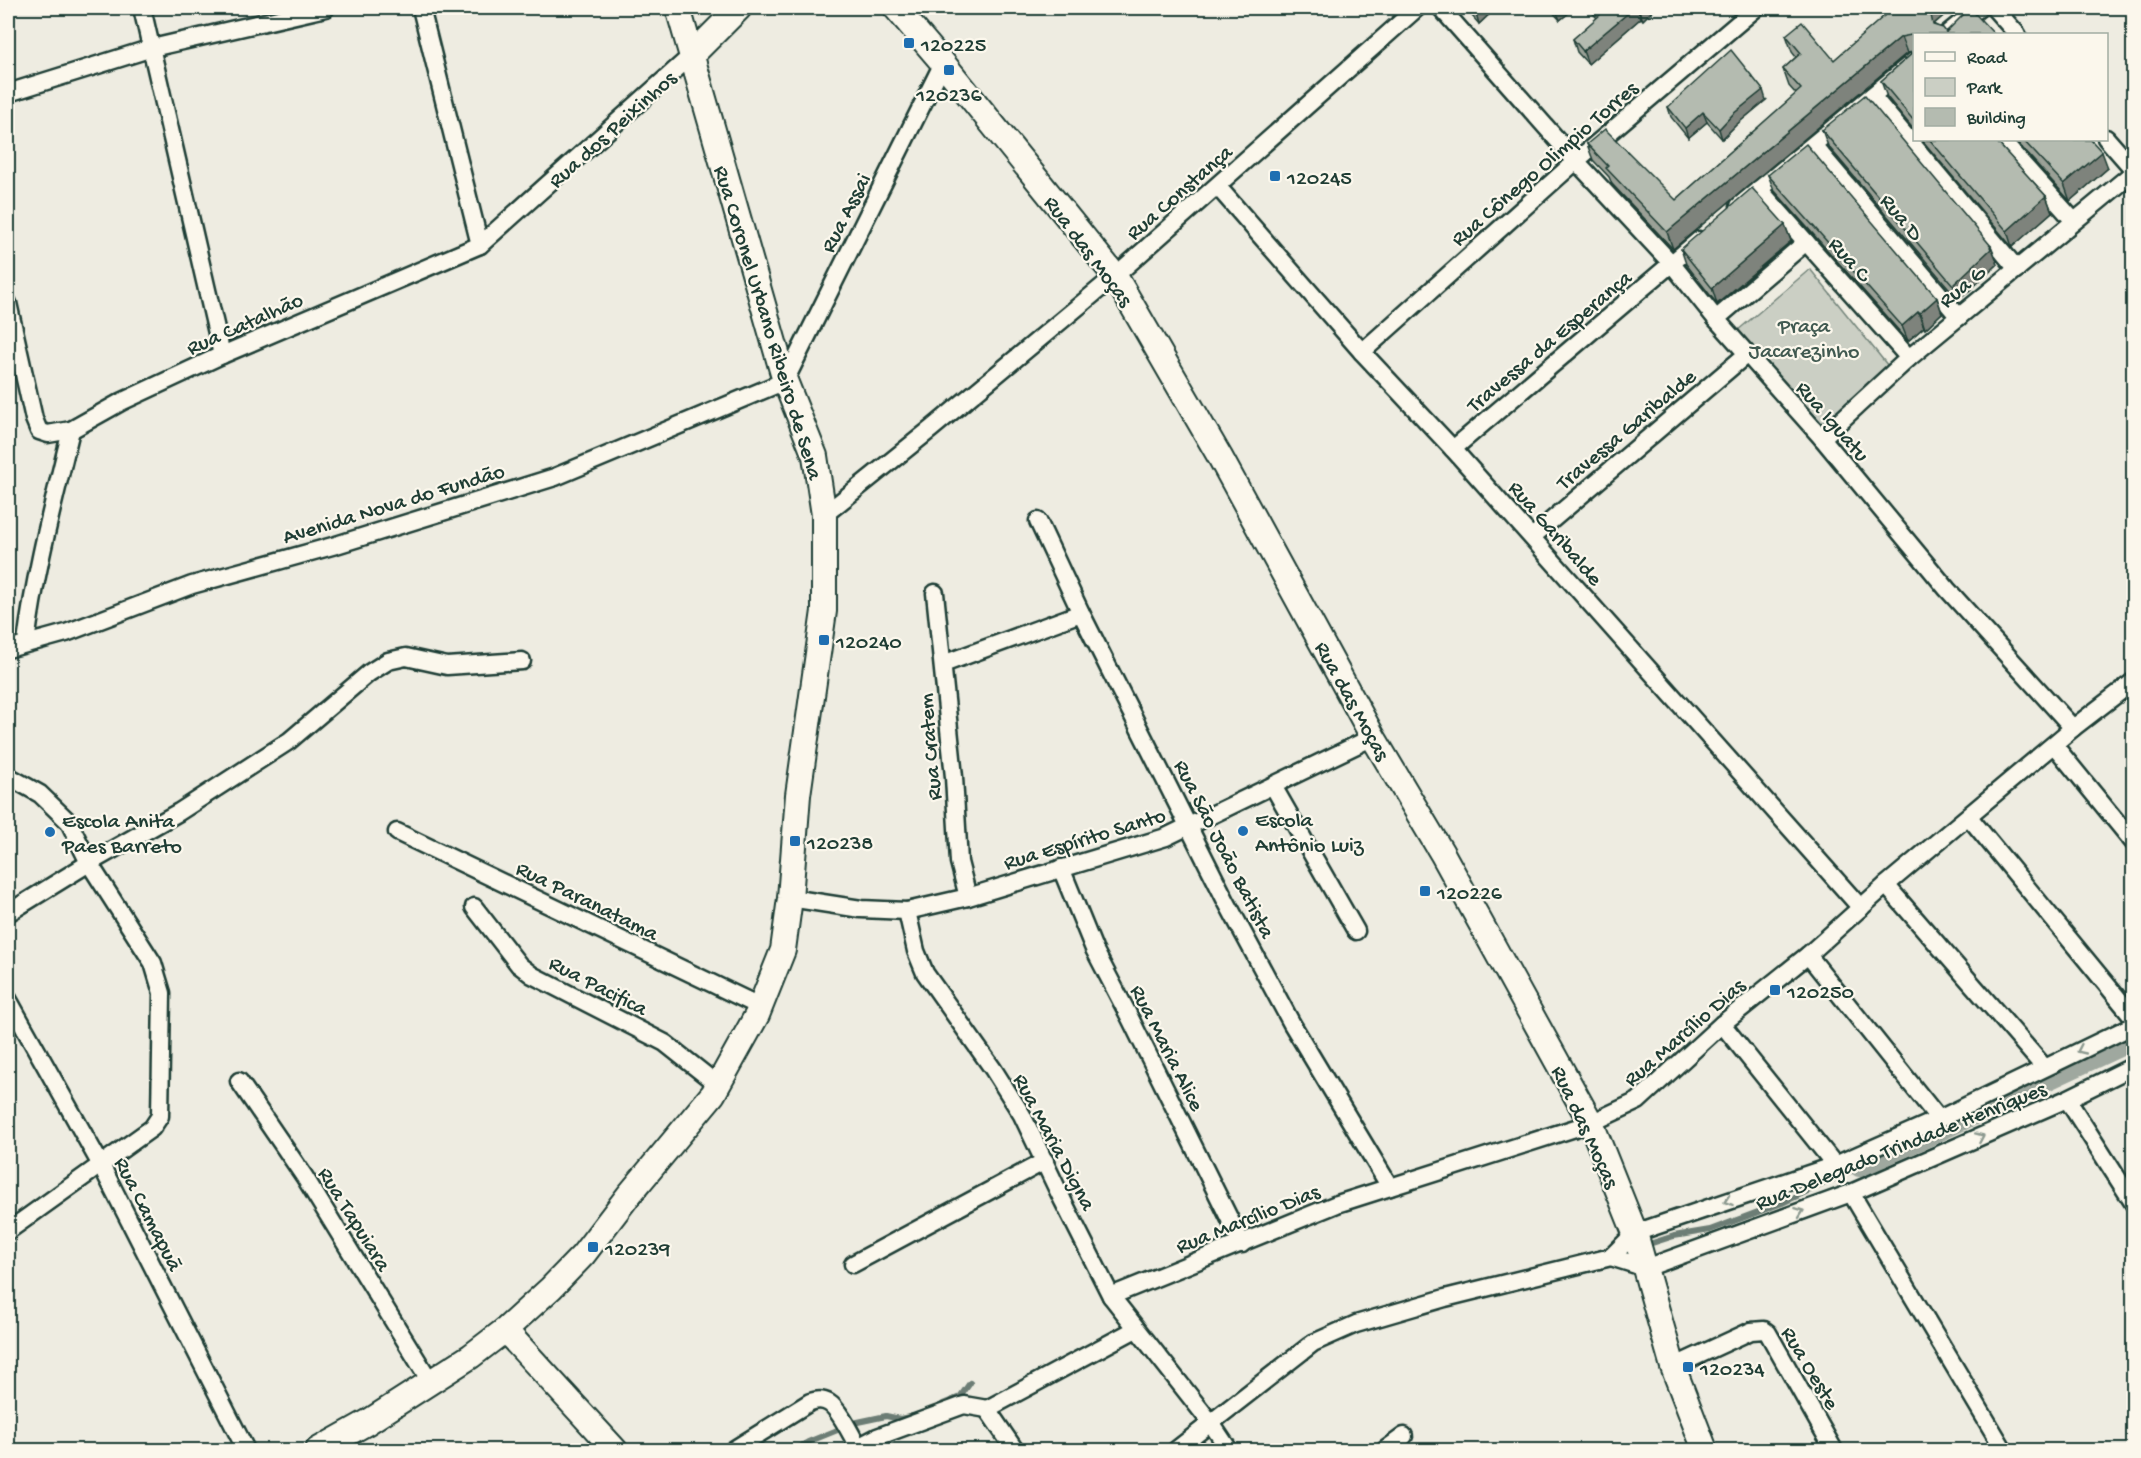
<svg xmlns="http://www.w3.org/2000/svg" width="2141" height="1458" viewBox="0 0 2141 1458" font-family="'Gochi Hand',sans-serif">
<rect width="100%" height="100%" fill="#eeece1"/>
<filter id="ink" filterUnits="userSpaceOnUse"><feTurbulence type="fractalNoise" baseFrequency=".0167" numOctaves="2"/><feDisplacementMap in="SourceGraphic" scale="12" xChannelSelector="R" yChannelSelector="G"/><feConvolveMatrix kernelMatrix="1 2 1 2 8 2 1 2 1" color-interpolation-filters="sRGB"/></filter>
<g filter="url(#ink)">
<polygon fill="#cbcfc4" stroke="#75867c" stroke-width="1.5" points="1810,269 1892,371 1822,431 1737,331"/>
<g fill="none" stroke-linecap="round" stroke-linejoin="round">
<g stroke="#6c7d74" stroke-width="6">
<polyline points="1646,1245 1674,1236 1710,1230 1782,1203 1859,1167"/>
<polyline points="943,1404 960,1397 970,1383"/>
<polyline points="853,1423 886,1416 900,1419 914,1416"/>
<polyline points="794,1450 808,1442 840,1429"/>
</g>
<polyline stroke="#9fa89f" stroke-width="20" points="1859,1167 1929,1136 2134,1040"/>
<g stroke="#1f3d34" stroke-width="21">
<g id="street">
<polyline points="142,8 222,355"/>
<polyline points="421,8 480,245"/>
<polyline points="1441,8 1576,161 1672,264 1716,319 1822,438 1947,589 2073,728"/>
<polyline points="1994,8 2017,34"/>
<polyline points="1947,34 1979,8"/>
<polyline points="8,93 152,48 326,8"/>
<polyline points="1872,96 2017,269"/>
<polyline points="2106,138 2134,170"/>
<polyline points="2001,140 2074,221"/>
<polyline points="1813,145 1959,317"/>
<polyline points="1218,187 1362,352 1453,449 1861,908"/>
<polyline points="1759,189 1909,358"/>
<polyline points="1739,206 1914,61"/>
<polyline points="8,303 34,419 39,431 48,434 71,430 121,402 222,355 480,245 692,55"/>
<polyline points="1716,319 1806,242"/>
<polyline points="1362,352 1576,161 1756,8"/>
<polyline points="1822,438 1909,358 2134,172"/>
<polyline points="1453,449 1699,240"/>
<polyline points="824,515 931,429 1115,276 1417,8"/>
<polyline points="1038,521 1081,613 1227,903 1292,1024 1390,1187"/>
<polyline points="1532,537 1747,354"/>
<polyline points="935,593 954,777 959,862 968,897"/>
<path d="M26 643C35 571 54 501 71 430"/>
<polyline points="8,649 66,633 192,585 336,545 555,477 785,381 943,63"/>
<polyline points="943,664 1081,613"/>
<polyline points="2054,745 2134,843"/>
<polyline points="8,776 40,794 69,822 89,863 153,963 162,993 160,1116 152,1128 8,1231"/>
<polyline points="1273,786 1356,931"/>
<polyline points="1969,817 2134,1018"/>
<polyline points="397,832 761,1007"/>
<polyline points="1061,868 1094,949 1130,1018 1242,1244"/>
<polyline points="1886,885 2044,1067"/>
<polyline points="790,898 861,909 907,911 968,897 1166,837 1373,737"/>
<polyline points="474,907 519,965 532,975 665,1043 718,1085"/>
<polyline points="907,911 916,951 925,973 993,1069 1022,1115 1063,1201 1111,1296 1211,1423 1229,1450"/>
<polyline points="8,913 89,863 179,812 289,741 369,673 388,661 406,657 447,666 522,661"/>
<polyline points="1808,955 1939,1119"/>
<polyline points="8,999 101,1165 246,1450"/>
<polyline points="1722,1024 1835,1165"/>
<polyline points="239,1081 304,1176 430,1381"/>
<polyline points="2067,1099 2134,1204"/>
<polyline points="1851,1193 2004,1450"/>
<polyline points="1611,1257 1635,1233 1835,1165 1939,1119 2134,1025"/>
<polyline points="853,1264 1045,1161"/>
<polyline points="1111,1296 1337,1204 1591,1123 1638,1101 1722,1024 1808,955 1886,885 2073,728 2134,681"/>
<polyline points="1673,1367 1751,1331 1764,1330 1768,1333 1834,1450"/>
<polyline points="987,1409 1136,1329"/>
<polyline points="987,1409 1015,1450"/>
<path d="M733 1450 810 1402C817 1400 822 1399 829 1403 839 1409 852 1436 858 1447"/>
<polyline points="852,1450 877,1437 964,1405 987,1409"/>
<polyline points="1176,1450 1313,1343 1356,1324 1445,1298 1611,1257 1646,1268 1851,1193 2067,1099 2134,1066"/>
<polyline points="1385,1450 1404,1436"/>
</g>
</g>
<g stroke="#1f3d34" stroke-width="28">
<g id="secondary">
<polyline points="896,8 943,63 1115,276 1220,457 1373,737 1442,853 1591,1123 1635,1233 1673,1367 1705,1450"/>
<polyline points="692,55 739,8"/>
<polyline points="505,1330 615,1450"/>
<polyline points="318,1450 368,1422 471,1356 505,1330 551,1288 583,1255 628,1196 713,1094 757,1015 783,950 790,898 798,795 824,611 824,515 815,456 785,381 678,8"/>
</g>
</g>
<use href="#street" stroke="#fbf7ec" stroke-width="16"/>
<use href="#secondary" stroke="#fbf7ec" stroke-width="24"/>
</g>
<g fill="#9ba197" stroke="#1f3d34" stroke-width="1.5">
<polygon points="1465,8 1496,8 1479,24"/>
<polygon points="1549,8 1575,8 1560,20"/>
<polygon points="1588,8 1655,8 1643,20 1641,18 1588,64 1577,52 1573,39 1597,18"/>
<polygon points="1883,8 1948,8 1949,11 1934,24 1935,25 1946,32 1994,34 1914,34 1914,52 1907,53 1673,249 1612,184 1609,177 1593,160 1587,144 1676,200 1796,94 1789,86 1783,69 1796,57 1792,52 1786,35 1834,60 1888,13"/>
<polygon points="1914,52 1914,130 1887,97 1881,81"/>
<polygon points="1766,100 1736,125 1722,139 1707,122 1688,138 1671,117 1668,107"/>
<polygon points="1822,130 1991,246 1997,261 1996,262 1997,265 1959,300 1828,146"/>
<polygon points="1922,140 1995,140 2046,196 2052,212 2012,247"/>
<polygon points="2015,140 2091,140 2108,168 2070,201"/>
<polygon points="1768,175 1937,298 1942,313 1925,329 1924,327 1908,341 1774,190"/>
<polygon points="1785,225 1791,241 1717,304 1686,264 1681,249"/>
</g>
<g fill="#7e837b" stroke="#1f3d34" stroke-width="1.5">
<polygon points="1482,8 1496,8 1479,24 1476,13"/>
<polygon points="1555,8 1575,8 1560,20"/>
<polygon points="1634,8 1637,8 1641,18 1588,64 1583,51"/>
<polygon points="1638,8 1655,8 1643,20"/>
<polygon points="1928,8 1948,8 1949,11 1934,24 1938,34 1926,10"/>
<polygon points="1901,37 1907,53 1673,249 1667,232"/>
<polygon points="1763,90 1766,100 1736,125 1722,139 1719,129 1733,114"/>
<polygon points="1703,112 1707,122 1688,138 1685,128"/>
<polygon points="2102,152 2108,168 2070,201 2064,184"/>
<polygon points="2046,196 2052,212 2012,247 2007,231"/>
<polygon points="1785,225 1791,241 1717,304 1712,288"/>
<polygon points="1991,246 1997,261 1996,262 1997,265 1959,300 1953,285"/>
<polygon points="1937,298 1942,313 1925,329 1920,313"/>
<polygon points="1918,312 1924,327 1908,341 1902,326"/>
</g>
<g fill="#b4bbb0" stroke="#1f3d34" stroke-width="1.5">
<polygon points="1470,8 1482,8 1476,13"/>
<polygon points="1594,8 1634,8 1583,51 1573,39 1600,15"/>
<polygon points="1891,8 1928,8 1926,10 1931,15 1933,25 1943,28 1946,32 1970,8 1994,34 1914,34 1914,37 1911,35 1901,37 1667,232 1606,168 1608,166 1587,144 1605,129 1676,200 1801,89 1783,69 1801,53 1786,35 1802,22 1834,60 1892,9"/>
<polygon points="1731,50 1763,90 1733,114 1719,129 1703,112 1685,128 1668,107"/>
<polygon points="1914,52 1914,121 1881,81"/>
<polygon points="1865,95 1991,246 1990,247 1991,249 1953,285 1822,130"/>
<polygon points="1930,140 1995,140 2046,196 2007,231"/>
<polygon points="2023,140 2091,140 2102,152 2064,184"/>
<polygon points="1806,144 1937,298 1920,313 1918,312 1902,326 1768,175"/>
<polygon points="1752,188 1785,225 1712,288 1681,249"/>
</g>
<defs><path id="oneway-chevron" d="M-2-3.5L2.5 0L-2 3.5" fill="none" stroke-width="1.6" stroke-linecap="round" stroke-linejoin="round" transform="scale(1.5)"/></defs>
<g stroke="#8d9a90">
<use href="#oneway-chevron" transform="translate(2081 1050) rotate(155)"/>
<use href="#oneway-chevron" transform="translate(1980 1137) rotate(-24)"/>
<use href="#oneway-chevron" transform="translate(1728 1201) rotate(161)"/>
<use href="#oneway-chevron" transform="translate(1800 1212) rotate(-20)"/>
</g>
</g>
<g fill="#1f6fb2" stroke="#fbf7ec" stroke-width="2">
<rect x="903" y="37" width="12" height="12" rx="3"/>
<rect x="943" y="64" width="12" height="12" rx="3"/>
<rect x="1269" y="170" width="12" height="12" rx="3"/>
<rect x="818" y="634" width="12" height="12" rx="3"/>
<circle cx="1243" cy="831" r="6"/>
<circle cx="50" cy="832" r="6"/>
<rect x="789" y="835" width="12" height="12" rx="3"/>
<rect x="1419" y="885" width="12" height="12" rx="3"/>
<rect x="1769" y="984" width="12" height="12" rx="3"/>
<rect x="587" y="1241" width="12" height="12" rx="3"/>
<rect x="1682" y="1361" width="12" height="12" rx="3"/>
</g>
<g text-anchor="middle" stroke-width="4.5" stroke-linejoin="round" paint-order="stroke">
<g font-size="22" fill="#1f3d34" stroke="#fbf7ec" text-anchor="start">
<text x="921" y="51">120225</text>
<text x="949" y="101" text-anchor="middle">120236</text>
<text x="1287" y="184">120245</text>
<text x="836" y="648">120240</text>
<text x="1255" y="826">Escola<tspan x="1255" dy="25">Antônio Luiz</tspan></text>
<text x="62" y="827">Escola Anita<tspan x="62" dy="25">Paes Barreto</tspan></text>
<text x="807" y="849">120238</text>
<text x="1437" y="899">120226</text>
<text x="1787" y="998">120250</text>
<text x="605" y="1255">120239</text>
<text x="1700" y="1375">120234</text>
</g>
<g font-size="22" fill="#1f3d34" stroke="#fbf7ec">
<text transform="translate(611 128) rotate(-42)" y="8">Rua dos Peixinhos</text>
<text transform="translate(1543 162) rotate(-41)" y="8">Rua Cônego Olimpio Torres</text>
<text transform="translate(1178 191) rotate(-41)" y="8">Rua Constança</text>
<text transform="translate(844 212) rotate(-63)" y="8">Rua Assai</text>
<text transform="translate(1903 216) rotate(50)" y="8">Rua D</text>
<text transform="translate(1090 250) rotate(53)" y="8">Rua das Moças</text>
<text transform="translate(1851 258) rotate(48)" y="8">Rua C</text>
<text transform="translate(1961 285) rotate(-40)" y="8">Rua G</text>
<text transform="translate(244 322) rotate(-24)" y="8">Rua Catalhão</text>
<text transform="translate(770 322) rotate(73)" y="8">Rua Coronel Urbano Ribeiro de Sena</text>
<text transform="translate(1548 340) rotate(-40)" y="8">Travessa da Esperança</text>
<text transform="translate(1834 420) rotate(49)" y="8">Rua Iguatu</text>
<text transform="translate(1625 428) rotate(-40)" y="8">Travessa Garibalde</text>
<text transform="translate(393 502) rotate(-17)" y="8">Avenida Nova do Fundão</text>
<text transform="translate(1557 532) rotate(49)" y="8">Rua Garibalde</text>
<text transform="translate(1354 700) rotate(61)" y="8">Rua das Moças</text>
<text transform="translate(928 747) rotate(-95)" y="8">Rua Cratem</text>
<text transform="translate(1084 837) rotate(-17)" y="8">Rua Espírito Santo</text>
<text transform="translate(1226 848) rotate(63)" y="8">Rua São João Batista</text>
<text transform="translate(588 899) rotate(26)" y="8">Rua Paranatama</text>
<text transform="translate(599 984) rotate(27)" y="8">Rua Pacifica</text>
<text transform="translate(1683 1031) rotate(-41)" y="8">Rua Marcílio Dias</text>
<text transform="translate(1169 1047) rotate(63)" y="8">Rua Maria Alice</text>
<text transform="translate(1587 1126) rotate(65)" y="8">Rua das Moças</text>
<text transform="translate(1056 1141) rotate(62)" y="8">Rua Maria Digna</text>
<text transform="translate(1900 1144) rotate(-22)" y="8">Rua Delegado Trindade Henriques</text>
<text transform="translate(150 1213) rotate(63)" y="8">Rua Camapuã</text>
<text transform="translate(1247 1217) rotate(-22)" y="8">Rua Marcílio Dias</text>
<text transform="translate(356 1218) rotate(58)" y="8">Rua Tapuiara</text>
<text transform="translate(1812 1367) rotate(59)" y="8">Rua Oeste</text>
</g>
<g font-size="22" fill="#415a51" stroke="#fbf7ec">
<text x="1804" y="332">Praça<tspan x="1804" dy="25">Jacarezinho</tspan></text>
</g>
</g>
<rect width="2141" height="1458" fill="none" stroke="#fbf7ec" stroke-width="30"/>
<rect x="15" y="15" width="2111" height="1428" fill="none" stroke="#1f3d34" stroke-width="2" filter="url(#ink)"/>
<rect x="1913" y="33" width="195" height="108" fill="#fbf7ec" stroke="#a3ada2" stroke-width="1.5"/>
<rect x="1925" y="52" width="30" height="9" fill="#fbf7ec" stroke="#a3ada2" stroke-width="1.5"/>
<text x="1967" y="63" font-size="18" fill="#1f3d34">Road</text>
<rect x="1925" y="78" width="30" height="18" fill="#cbcfc4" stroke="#a3ada2" stroke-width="1.5"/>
<text x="1967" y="93" font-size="18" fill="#1f3d34">Park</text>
<rect x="1925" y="108" width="30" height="18" fill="#b4bbb0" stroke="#a3ada2" stroke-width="1.5"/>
<text x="1967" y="123" font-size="18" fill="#1f3d34">Building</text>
</svg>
